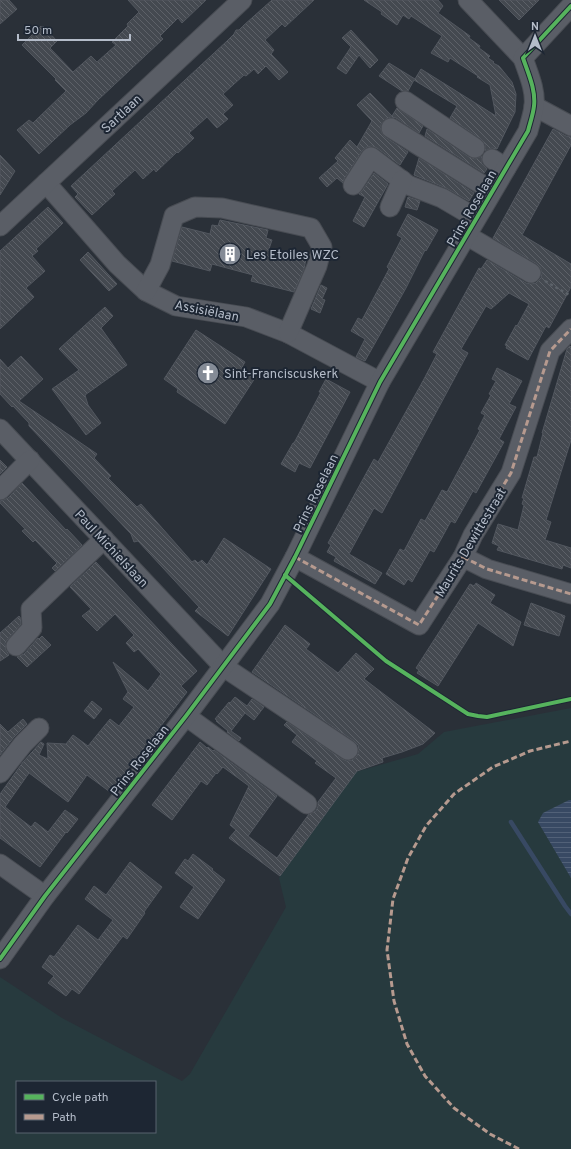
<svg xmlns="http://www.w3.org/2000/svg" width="571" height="1149" viewBox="0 0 571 1149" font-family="Overpass,sans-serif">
<defs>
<pattern id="water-rules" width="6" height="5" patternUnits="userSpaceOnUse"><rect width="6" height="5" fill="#384963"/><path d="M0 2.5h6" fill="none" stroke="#526178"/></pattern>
<pattern id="building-back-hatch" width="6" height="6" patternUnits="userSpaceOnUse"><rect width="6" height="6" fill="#444950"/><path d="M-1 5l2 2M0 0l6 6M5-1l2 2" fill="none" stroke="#5d6168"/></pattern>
</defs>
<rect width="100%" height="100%" fill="#2a3038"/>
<path fill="#273a3e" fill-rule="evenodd" d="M571 708V1149H0V977L62 1018 182 1081 190 1074 286 907 279 878 353 776 352 773 418 754 444 732ZM17 1082H155V1132H17Z"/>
<polygon fill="url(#water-rules)" points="569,800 571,800 571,878 538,822 543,813"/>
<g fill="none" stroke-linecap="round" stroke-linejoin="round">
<polyline stroke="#384963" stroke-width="4.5" points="511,822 565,906 571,914"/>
</g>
<g fill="url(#building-back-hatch)" stroke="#52575f">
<polygon points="0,0 9,0 17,9 0,24"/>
<polygon points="128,0 206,0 182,23 178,18 160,36 163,39 98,100 86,113 70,125 39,154 17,130 29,120 33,123 66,91 55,80 56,79 22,45 41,26 42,27 43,26 57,41 50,48 73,72 91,56 97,62 116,45 112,42 128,26 127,24 139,12"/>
<polygon points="272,0 314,0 285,27 282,24 265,40 274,50 271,54 288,72 279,80 266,66 258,74 254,69 246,76 244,75 223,94 233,105 223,114 228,119 217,128 207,117 189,133 194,138 178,153 177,152 156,172 154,169 143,179 135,170 112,191 115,194 92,215 75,197 78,194 71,186 227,41 234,34 236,30 239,30 244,25"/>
<polygon points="364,0 438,0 443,6 438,13 470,36 469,38 480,46 479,48 490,56 488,58 494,62 493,63 499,66 512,82 516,94 515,112 512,118 497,149 492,148 485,151 485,144 481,139 450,118 457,106 414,80 408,91 402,91 379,76 389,63 415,79 421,69 496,116 490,85 477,77 478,76 450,58 448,62 431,53 442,36 411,16 409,19 403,15 397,25 381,14 382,12"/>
<polygon points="499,0 539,0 519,20"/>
<polygon points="351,30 378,60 370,68 359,55 346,74 337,68 351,47 342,38"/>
<polygon points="370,93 392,116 397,108 423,126 419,133 396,118 391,117 386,119 382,123 380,127 382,133 385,137 408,152 400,165 377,148 372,146 367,147 362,151 344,179 343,183 337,178 327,187 319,178 338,161 335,158 350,140 357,147 372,121 357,105"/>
<polygon points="427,129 469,157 475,159 482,156 482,164 487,169 484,173 425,136"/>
<polygon points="553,129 566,136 571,137 571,145 522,235 571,264 571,287 549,328 546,326 528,360 506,348 507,346 505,345 516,325 517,326 529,304 509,293 491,309 486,306 461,349 468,353 389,500 382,513 374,508 349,554 382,573 375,584 334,561 336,557 327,552 331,545 328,543 374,459 378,462 424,379 437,354 433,352 479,268 481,269 487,260 526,283 531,284 536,283 541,278 542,273 540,267 537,264 493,238"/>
<polygon points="0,155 15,171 0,195"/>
<polygon points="419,158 474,193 469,201 446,188 414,175"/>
<polygon points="374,173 388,184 364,227 353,221 365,197 359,194 362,191"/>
<polygon points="408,197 420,201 417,210 405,207"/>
<polygon points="48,207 63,223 36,249 38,251 32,256 45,271 26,288 34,297 0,329 0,251"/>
<polygon points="408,214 438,230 426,251 425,250 406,288 365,361 356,357 365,339 351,331 358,318 362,320 389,269 387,267 402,238 397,235"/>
<polygon points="220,220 268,230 266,238 272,240 269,249 306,259 304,269 294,292 251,281 253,275 212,264 210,271 172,261 182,227 210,234 212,225 218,226"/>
<polygon points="88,252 117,284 109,291 80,260"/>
<polygon points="321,285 327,288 322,299 325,300 320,313 311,309"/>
<polygon points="105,307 113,316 101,328 127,365 85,395 88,405 101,423 86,435 52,389 79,370 59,349"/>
<polygon points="196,330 245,362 241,369 255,378 225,424 177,392 178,389 164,379"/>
<polygon points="570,346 571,347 571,440 546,520 551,522 545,540 571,548 571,568 563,565 562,569 497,550 499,546 492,543 498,524 518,530 524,505 522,504 524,498 522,498 534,457 537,457 543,433 542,433 567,349"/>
<polygon points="21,356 43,379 19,401 97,454 94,458 111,476 108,478 137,507 141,504 192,562 195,560 198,563 202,560 207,565 224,538 271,569 228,636 195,611 199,607 138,541 134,542 131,534 29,426 29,423 13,406 12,407 0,394 0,359 8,368"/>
<polygon points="497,368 522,381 509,404 516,407 499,439 504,442 476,493 473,491 455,523 451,521 434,552 430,550 412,582 408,579 404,585 386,574 400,549 404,551 421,519 425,521 442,490 447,492 480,430 478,429 485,415 481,413 491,395 489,394 496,381 492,379"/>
<polygon points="326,379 350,392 310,468 299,463 295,472 281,464 293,443 294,443 321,392 319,392"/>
<polygon points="0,460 7,467 0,474"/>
<polygon points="22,483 66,530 67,529 82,545 55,571 52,568 57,563 35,540 33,542 22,531 25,529 0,503 0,501 3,500 8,498"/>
<polygon points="96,562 197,671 181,686 187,692 110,792 87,775 68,802 29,773 5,807 31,827 35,822 48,832 65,810 78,819 67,833 66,832 40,867 0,838 0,794 23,762 41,742 44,744 39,755 48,759 47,743 66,744 73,735 88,746 110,719 119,726 134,707 123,699 128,692 113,662 148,691 161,674 138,649 134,652 126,643 134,635 115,614 97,631 82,616 91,609 70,587"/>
<polygon points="476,583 495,595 490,603 521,622 513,646 478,623 438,686 417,673 419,670 416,668 470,584 474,586"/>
<polygon points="531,603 565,616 559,636 524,625"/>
<polygon points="19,616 20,617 21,624 8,639 5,643 6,650 9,655 0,661 0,633"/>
<polygon points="285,625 310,644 306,649 338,673 356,653 374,669 364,679 435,733 423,744 402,752 382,758 383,762 357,771 280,876 229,838 236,830 230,825 249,786 223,767 217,774 216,773 207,785 201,781 172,820 152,805 200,742 207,748 208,747 213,751 214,750 277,796 248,836 277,858 309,814 316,811 318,806 318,802 336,778 315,763 317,761 292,742 297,735 284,725 287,722 342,759 347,761 352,760 357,756 359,750 358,745 354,741 252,672"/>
<polygon points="42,636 51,645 27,667 17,657 24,654 38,638 39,639"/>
<polygon points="235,697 247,706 252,699 264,707 254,720 245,713 231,731 241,738 239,741 227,732 228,731 216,721 217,720 215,719 229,702 230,703"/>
<polygon points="92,701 102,709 94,719 84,711"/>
<polygon points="23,719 27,724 14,737 0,755 0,724 8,732"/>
<polygon points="193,854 213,869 212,870 225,880 198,919 180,907 194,887 175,873 185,859 188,861"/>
<polygon points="130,862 162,887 144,912 145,913 127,939 123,936 79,994 72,989 66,996 48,983 54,976 42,967 50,955 54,957 78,925 98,940 113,920 85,899 94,886 106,895"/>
</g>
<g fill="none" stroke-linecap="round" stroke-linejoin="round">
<g stroke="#484c53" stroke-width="21">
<g id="minor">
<polyline points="468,0 523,58"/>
<polyline points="405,101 475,148"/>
<polyline points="534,106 571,126"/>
<polyline points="391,128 492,191"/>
<polyline points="492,159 506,168"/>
<polyline points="46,183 117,264 146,291 176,306 246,317 288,333 380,382"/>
<polyline points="353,185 371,157 408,185 442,198 476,218"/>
<polyline points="390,207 402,180"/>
<polyline points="0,226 242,0"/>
<polyline points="466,235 531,273"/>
<polyline points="146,291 160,265 174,216 195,207 222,208 311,228 322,247 317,266 288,333"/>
<polyline points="0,429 224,667 348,750"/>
<polyline points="0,490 30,460"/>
<polyline points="295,557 419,625 463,557 473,535 511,473 550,351 571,329"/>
<polyline points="463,557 487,569 571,594"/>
<polyline points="16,646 32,628 31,609 104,539"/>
<polyline points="186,716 307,804"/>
<polyline points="0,773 23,744 39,728"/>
<polyline points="0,864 45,896"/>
<path d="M0 959 45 896 186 716 270 604 295 557 380 382 528 131C530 123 533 115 534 106 536 90 528 73 523 58L571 6"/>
</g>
</g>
<polyline stroke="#5d636a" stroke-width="2.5" stroke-dasharray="3 3" stroke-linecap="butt" points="545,281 571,296"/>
<use href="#minor" stroke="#5a5e66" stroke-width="19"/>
<g stroke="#b69a8f" stroke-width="3" stroke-dasharray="6 3" stroke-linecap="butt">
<polyline points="295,557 419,625 463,557 473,535 511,473 550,351 571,329"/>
<polyline points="463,557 487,569 571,594"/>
<polyline points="519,1149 490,1134 454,1108 425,1076 407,1044 394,1001 387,950 393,899 408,858 426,826 454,794 493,767 530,751 571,741"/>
</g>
<g stroke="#1d2633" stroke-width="6">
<g id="cycleway">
<polyline points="285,575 386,661 468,714 478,716 487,717 571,699"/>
<path d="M0 959 45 896 186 716 270 604 295 557 380 382 528 131C530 123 533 115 534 106 536 90 528 73 523 58L571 6"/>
</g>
</g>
<use href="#cycleway" stroke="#56b35d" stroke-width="4"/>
</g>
<defs>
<g id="building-disc" transform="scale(1.15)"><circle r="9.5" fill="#848b96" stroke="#1d2633"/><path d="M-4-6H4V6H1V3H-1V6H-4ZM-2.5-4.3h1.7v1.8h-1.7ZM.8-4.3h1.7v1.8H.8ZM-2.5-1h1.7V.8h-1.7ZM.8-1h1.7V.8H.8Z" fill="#fff"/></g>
<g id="church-disc" transform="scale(1.15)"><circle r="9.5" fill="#848b96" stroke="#1d2633"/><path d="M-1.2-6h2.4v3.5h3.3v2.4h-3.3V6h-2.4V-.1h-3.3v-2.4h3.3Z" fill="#fff"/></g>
</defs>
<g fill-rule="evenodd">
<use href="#building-disc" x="230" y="254"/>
<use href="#church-disc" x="208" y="373"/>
</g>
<g text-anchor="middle" stroke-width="4" stroke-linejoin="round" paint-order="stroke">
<g font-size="13" fill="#b4bcc9" stroke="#1d2633">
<text transform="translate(121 113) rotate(-43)" y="5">Sartlaan</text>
<text transform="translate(471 208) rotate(-60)" y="5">Prins Roselaan</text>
<text transform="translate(207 310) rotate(11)" y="5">Assisiëlaan</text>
<text transform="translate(315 493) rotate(-64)" y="5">Prins Roselaan</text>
<text transform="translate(470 542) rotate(-59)" y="5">Maurits Dewittestraat</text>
<text transform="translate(112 548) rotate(47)" y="5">Paul Michielslaan</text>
<text transform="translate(139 760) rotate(-52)" y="5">Prins Roselaan</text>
</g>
<g font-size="13" fill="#b4bcc9" stroke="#1d2633" text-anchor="start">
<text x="246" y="259">Les Etoiles WZC</text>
<text x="224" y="378">Sint-Franciscuskerk</text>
</g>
</g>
<rect x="16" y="1081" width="140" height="52" fill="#1d2633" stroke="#59626f"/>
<rect x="24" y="1094" width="20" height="6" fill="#56b35d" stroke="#59626f"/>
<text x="52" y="1101" font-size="12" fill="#b4bcc9">Cycle path</text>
<rect x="24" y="1114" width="20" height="6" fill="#b69a8f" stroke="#59626f"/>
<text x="52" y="1121" font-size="12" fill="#b4bcc9">Path</text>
<g transform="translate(535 36)" stroke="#1d2633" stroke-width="3" paint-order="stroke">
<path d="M0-3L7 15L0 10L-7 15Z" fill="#b4bcc9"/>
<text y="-6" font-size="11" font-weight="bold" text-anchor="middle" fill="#b4bcc9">N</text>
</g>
<path d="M18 34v6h112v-6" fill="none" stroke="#b4bcc9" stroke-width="2"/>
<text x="24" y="34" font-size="12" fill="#b4bcc9" stroke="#1d2633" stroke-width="3" paint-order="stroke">50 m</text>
</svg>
